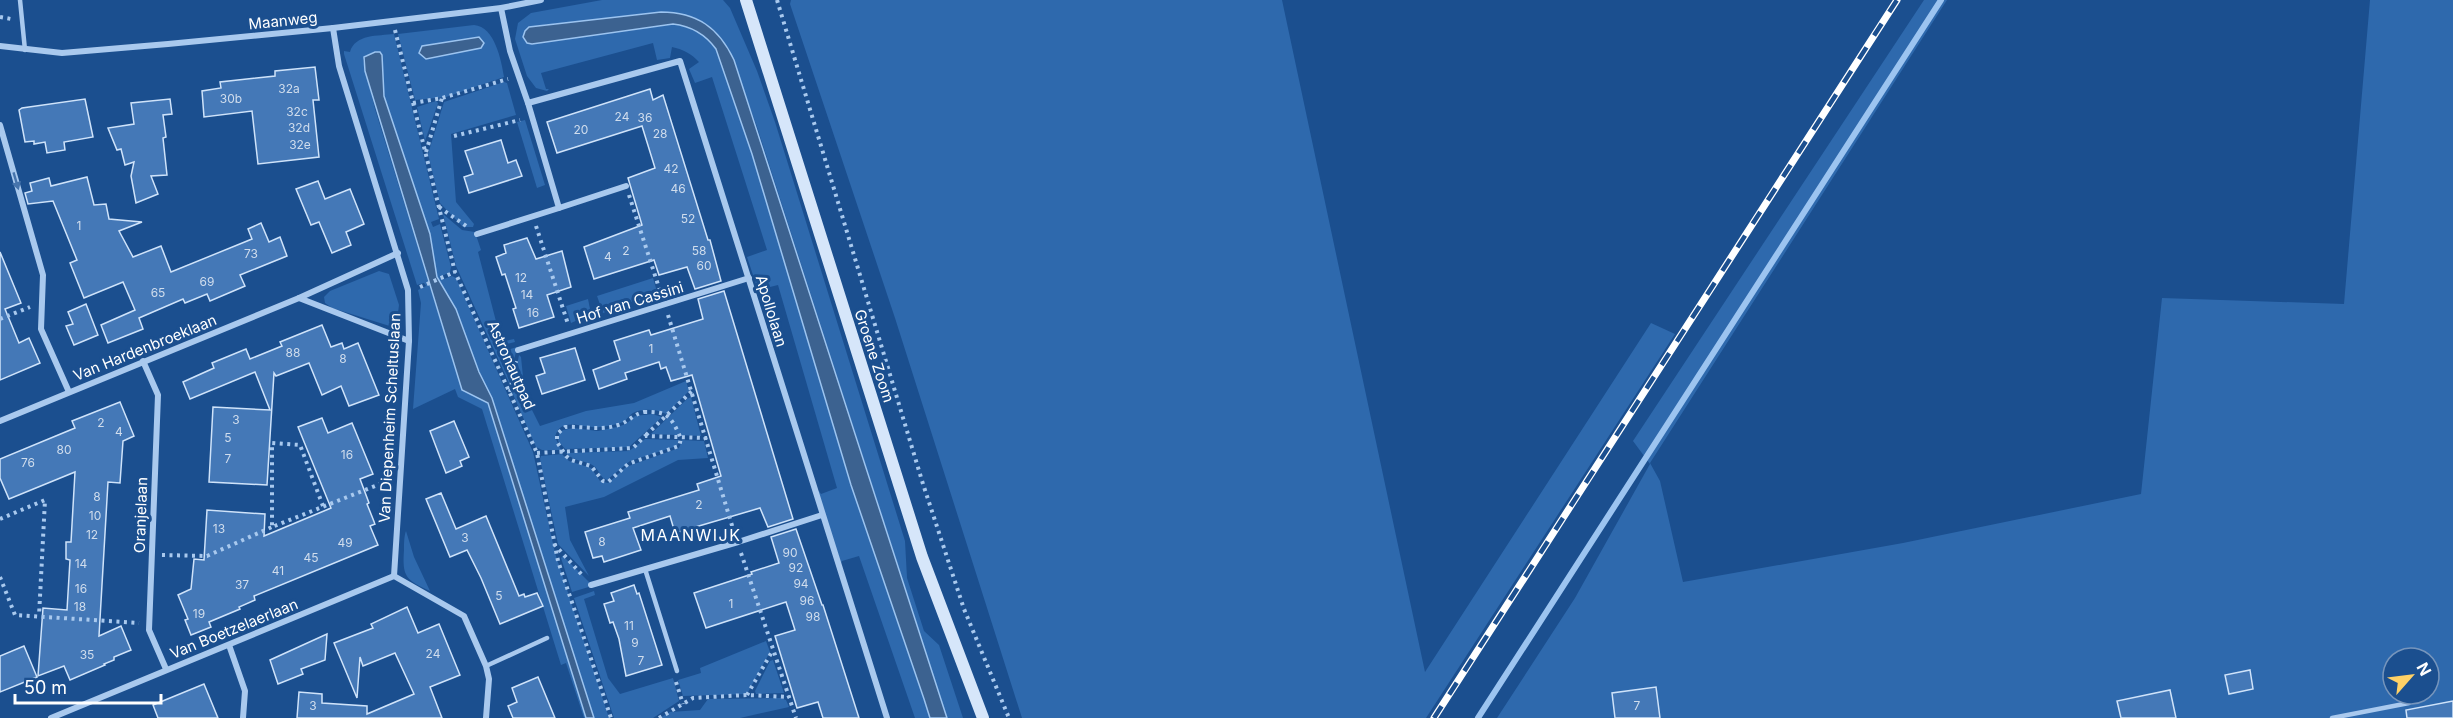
<svg xmlns="http://www.w3.org/2000/svg" width="2453" height="718" viewBox="0 0 2453 718" font-family="Inter,sans-serif">
<rect width="100%" height="100%" fill="#1b4f8f"/>
<g fill="#2e69ad" fill-rule="evenodd">
<path d="M602 0H723L730 8 757 71 775 122 905 541 907 578 924 631 939 645 963 718H947L757 127 729 49 712 29 696 18H612L543 25 523 35 525 41 532 44 676 24 700 32 716 49 752 154 851 485 930 718H915L859 556 842 561 841 563 817 493 819 491 821 494 837 488 778 285 758 290 747 257 767 250 712 77 695 83 689 69 699 62C692 54 682 49 672 47L670 58 657 60 653 43 541 73 546 89H549L547 91 536 88 527 76 515 39 518 23 531 13Z"/>
<polygon points="791,0 1282,0 1425,672 1651,323 1675,334 1426,718 1022,718 895,318 790,4"/>
<path d="M1924 0H1947L1650 463 1660 481 1683 582 1903 543 2141 494 2162 298 2344 304 2370 0H2453V718H1497L1575 598 1650 464 1633 441ZM2393 658H2429V694H2393Z"/>
<path d="M474 25C495 27 501 60 504 77L446 97 415 100 398 34Z"/>
<path d="M394 34 439 219 431 222 433 227 440 224 451 267 450 272 442 276 444 279 452 276 456 278 533 452 555 553 609 718H594L492 398 485 386 472 353 437 277 430 234 384 96 382 55H366L363 60 375 109 462 390 488 403 586 718H584L566 663 561 665 482 409 458 397 455 389 413 409 421 303 418 290 426 286 424 283 417 285 344 54V51L350 52C355 34 378 36 394 34Z"/>
<polygon points="504,82 507,83 516,115 451,134 456,202 474,224 473,227 463,227 440,203 428,154 444,102"/>
<polygon points="436,101 438,103 425,141 417,107"/>
<polygon points="525,120 545,185 537,188 517,122"/>
<polygon points="443,214 462,230 475,232 481,250 478,252 498,329 505,341 514,339 515,342 499,346 501,352 517,347 509,383 456,266"/>
<polygon points="379,271 389,274 399,305 396,328 332,308 325,303 324,297 330,291"/>
<polygon points="653,278 658,295 633,303 632,302 603,313 597,296"/>
<polygon points="588,299 591,314 571,323 566,306"/>
<path d="M519 355 521 357 525 396 540 426 586 411 634 403 686 381 689 391 666 414C657 409 642 408 633 413 629 415 627 420 623 422 616 425 607 426 600 427 585 429 560 415 555 437L561 450H542L536 447 512 392Z"/>
<polygon points="691,397 701,436 651,434 687,399"/>
<polygon points="652,414 662,417 629,447 565,449 558,441 559,434 563,430 573,428 598,431 617,427 626,424 635,416"/>
<path d="M645 439 679 440 677 446 630 461 607 480C599 477 600 471 594 466 585 460 574 462 566 453L629 451Z"/>
<polygon points="682,440 704,441 708,458 678,460 604,497 565,507 570,540 589,576 558,544 540,459 541,456 562,454 569,461 591,468 600,481 608,483 626,467 679,448"/>
<path d="M406 531 414 557 430 591C406 580 402 577 404 550 404 544 404 536 406 531Z"/>
<polygon points="563,556 591,584 592,586 572,592 561,558"/>
<polygon points="594,591 595,595 584,599 608,678 620,694 673,678 679,701 653,718 614,718 574,598"/>
<polygon points="766,641 770,652 747,694 683,696 678,680 701,673 700,668"/>
<polygon points="773,660 784,693 756,694 755,691 770,661"/>
<polygon points="781,698 786,700 789,707 740,718 660,718 670,712 700,710 708,699"/>
</g>
<g fill="#3c6290" stroke="#9cc4f0" stroke-width="1.5">
<path d="M661 12C697 12 719 28 734 60L947 718H930L924 699 851 485 752 154 716 49C705 34 691 26 673 24L532 44 527 43 523 37 525 31 529 27Z"/>
<polygon points="479,37 484,43 481,48 426,59 419,53 422,46"/>
<polygon points="375,52 380,52 382,55 384,96 430,234 437,277 456,309 479,372 492,398 594,718 586,718 488,403 462,390 365,71 364,57"/>
</g>
<g fill="none" stroke-linecap="round" stroke-linejoin="round">
<polyline stroke="#9cc4f0" stroke-width="6" points="1478,718 1941,0"/>
</g>
<g fill="#4478b7" stroke="#cfe3fa" stroke-width="1.5">
<polygon points="315,67 319,100 313,100 319,157 258,164 252,111 204,117 202,91 221,88 220,82 275,76 275,71"/>
<polygon points="650,89 653,100 663,95 708,240 710,240 721,281 695,289 687,267 659,275 654,260 594,279 584,247 642,225 628,178 655,168 642,126 557,153 547,122"/>
<polygon points="85,99 93,137 64,142 65,150 47,153 45,142 34,144 34,141 25,142 19,110 22,108"/>
<polygon points="170,99 172,114 163,115 166,137 163,138 167,175 151,176 158,194 136,203 131,176 134,162 125,165 121,149 117,150 108,128 134,124 131,103"/>
<polygon points="501,140 508,163 516,160 522,176 469,193 464,177 473,174 465,151"/>
<polygon points="87,177 94,205 106,204 109,219 142,222 119,231 133,257 161,246 171,272 252,239 248,229 261,223 269,242 280,237 287,256 240,275 245,286 210,301 207,294 185,303 183,299 139,318 143,329 108,343 101,325 135,310 123,282 84,298 70,263 77,260 53,201 28,204 25,193 32,191 30,183 49,178 51,186"/>
<polygon points="318,181 325,199 350,189 364,224 346,232 351,245 332,253 319,222 311,225 296,189"/>
<polygon points="527,238 536,259 562,251 571,287 547,295 554,317 519,328 513,309 516,308 505,274 502,275 496,257 506,253 504,245"/>
<polygon points="0,252 21,303 5,309 19,343 29,338 40,363 0,380"/>
<polygon points="724,291 793,519 768,527 760,508 675,533 670,516 633,528 641,550 604,562 602,556 593,558 585,532 630,518 628,512 699,490 697,484 721,476 692,375 671,381 666,367 661,369 659,362 625,373 627,379 599,389 593,370 620,360 614,341 649,330 651,335 703,319 698,299"/>
<polygon points="86,304 98,335 74,345 66,326 73,324 68,312"/>
<polygon points="322,325 331,347 342,343 344,349 358,343 379,395 349,406 341,386 322,395 309,363 276,376 274,373 267,485 209,482 213,407 270,410 255,372 190,399 183,382 214,368 212,363 246,349 250,359 282,346 280,342"/>
<polygon points="575,348 585,380 542,394 536,376 545,373 540,358"/>
<polygon points="120,402 134,436 123,441 120,483 108,482 99,636 121,626 131,650 114,657 114,660 104,664 105,665 70,680 64,666 38,676 43,608 67,610 70,560 66,559 66,542 71,542 75,472 9,499 0,478 0,459 75,428 72,421"/>
<polygon points="322,418 328,433 352,423 373,474 360,479 369,503 367,504 375,524 370,526 378,545 254,596 255,600 239,607 240,609 209,622 211,627 191,635 185,620 188,619 178,595 191,589 194,559 204,560 207,510 265,514 264,536 331,508 298,427"/>
<polygon points="454,421 469,457 460,461 462,466 446,473 430,431"/>
<polygon points="441,493 456,529 486,516 519,596 524,594 525,597 537,593 543,606 500,624 481,578 467,550 450,557 426,499"/>
<polygon points="796,529 822,605 823,605 859,718 823,718 818,702 797,708 775,636 795,630 786,602 706,628 694,593 752,574 751,572 779,563 771,537"/>
<polygon points="634,585 637,594 639,593 662,665 626,676 619,639 613,622 610,623 604,604 614,601 611,593"/>
<polygon points="407,607 418,633 439,624 460,675 430,687 442,718 297,718 299,692 322,694 322,703 367,706 367,714 414,694 395,653 363,666 360,657 357,698 334,643 373,628 371,624"/>
<polygon points="327,634 325,660 301,669 303,674 278,684 270,660"/>
<polygon points="24,646 37,677 0,692 0,656"/>
<polygon points="2250,670 2253,689 2229,694 2225,675"/>
<polygon points="538,677 555,718 513,718 508,706 517,702 512,688"/>
<polygon points="204,684 218,718 158,718 153,705"/>
<polygon points="1656,687 1660,718 1615,718 1612,693"/>
<polygon points="2170,690 2176,718 2121,718 2117,701"/>
<polygon points="2453,701 2453,718 2407,718 2406,710"/>
</g>
<g fill="none" stroke-linecap="round" stroke-linejoin="round">
<g stroke="#a9c9ee" stroke-width="4" stroke-dasharray="3 4.5" stroke-linecap="butt">
<polyline points="777,0 923,484 964,609 1009,718"/>
<polyline points="0,17 11,19"/>
<polyline points="395,30 455,272 537,453 558,561 611,718"/>
<polyline points="413,103 442,98 508,79"/>
<polyline points="454,136 520,120"/>
<polyline points="426,152 442,98"/>
<polyline points="629,195 661,294"/>
<polyline points="439,207 469,228"/>
<polyline points="536,226 568,324"/>
<polyline points="420,287 455,272"/>
<polyline points="668,315 734,532"/>
<polyline points="0,319 30,307"/>
<polyline points="510,392 516,361"/>
<path d="M644 412C664 412 669 413 678 432 681 438 681 440 679 446L628 464 608 482 603 481 591 466 571 460 566 456 557 442V434L565 427C584 426 600 431 618 425 629 422 633 414 644 412Z"/>
<polyline points="646,435 692,391"/>
<polyline points="537,453 633,448 645,436 707,438"/>
<polyline points="323,506 300,445 272,443 272,527 390,480"/>
<polyline points="0,519 45,500 39,616"/>
<polyline points="554,544 583,576"/>
<polyline points="741,553 796,718"/>
<polyline points="162,555 207,556 272,527"/>
<polyline points="0,577 15,615 139,623"/>
<polyline points="676,682 683,704"/>
<polyline points="747,695 773,650"/>
<polyline points="659,718 693,698 747,695 789,697"/>
</g>
<g stroke="#a9c9ee" stroke-width="4.5">
<polyline points="20,0 25,50"/>
<polyline points="645,569 677,671"/>
<polyline points="486,666 547,638"/>
<polyline points="2332,718 2409,703"/>
</g>
<g stroke="#a9c9ee" stroke-width="6">
<polyline points="501,8 510,51 528,103 680,61 887,718"/>
<polyline points="333,28 339,66 408,290 409,341 394,576 464,616 486,666 489,679 486,718"/>
<polyline points="0,46 62,53 168,44 333,28 501,8 541,0"/>
<polyline points="0,125 43,275 41,329 69,392"/>
<polyline points="559,208 626,186"/>
<polyline points="477,234 559,208 528,103"/>
<polyline points="299,298 409,341"/>
<polyline points="518,350 749,278"/>
<polyline points="143,361 158,395 149,630 166,669"/>
<polyline points="0,421 299,298 398,253"/>
<polyline points="591,585 738,542 822,515"/>
<polyline points="229,645 245,691 243,718"/>
<polyline points="51,718 394,576"/>
</g>
<polyline stroke="#d6e6fa" stroke-width="12" points="746,0 922,557 983,718"/>
<g stroke="#fff" stroke-width="7">
<polyline id="rail" points="1434,718 1897,0"/>
</g>
<use href="#rail" stroke="#1b4f8f" stroke-width="4.5" stroke-dasharray="14" stroke-linecap="butt"/>
</g>
<defs><path id="oneway-solid" d="M-6-.8H1V-3.2L6.5 0L1 3.2V.8H-6Z" transform="scale(1.5)"/></defs>
<use fill="#4674ac" href="#oneway-solid" transform="translate(16 181) rotate(74)"/>
<g text-anchor="middle" stroke-width="6" stroke-linejoin="round" paint-order="stroke">
<g font-size="12" fill="#d0dded">
<text x="289" y="93">32a</text>
<text x="231" y="103">30b</text>
<text x="297" y="116">32c</text>
<text x="622" y="121">24</text>
<text x="645" y="122">36</text>
<text x="299" y="132">32d</text>
<text x="581" y="134">20</text>
<text x="660" y="138">28</text>
<text x="300" y="149">32e</text>
<text x="671" y="173">42</text>
<text x="678" y="193">46</text>
<text x="688" y="223">52</text>
<text x="79" y="230">1</text>
<text x="626" y="255">2</text>
<text x="699" y="255">58</text>
<text x="251" y="258">73</text>
<text x="608" y="261">4</text>
<text x="704" y="270">60</text>
<text x="521" y="282">12</text>
<text x="207" y="286">69</text>
<text x="158" y="297">65</text>
<text x="527" y="299">14</text>
<text x="533" y="317">16</text>
<text x="651" y="353">1</text>
<text x="293" y="357">88</text>
<text x="343" y="363">8</text>
<text x="236" y="424">3</text>
<text x="101" y="427">2</text>
<text x="119" y="436">4</text>
<text x="228" y="442">5</text>
<text x="64" y="454">80</text>
<text x="347" y="459">16</text>
<text x="228" y="463">7</text>
<text x="28" y="467">76</text>
<text x="97" y="501">8</text>
<text x="699" y="509">2</text>
<text x="95" y="520">10</text>
<text x="219" y="533">13</text>
<text x="92" y="539">12</text>
<text x="465" y="542">3</text>
<text x="602" y="546">8</text>
<text x="345" y="547">49</text>
<text x="790" y="557">90</text>
<text x="311" y="562">45</text>
<text x="81" y="568">14</text>
<text x="796" y="572">92</text>
<text x="278" y="575">41</text>
<text x="801" y="588">94</text>
<text x="242" y="589">37</text>
<text x="81" y="593">16</text>
<text x="499" y="600">5</text>
<text x="807" y="605">96</text>
<text x="731" y="608">1</text>
<text x="80" y="611">18</text>
<text x="199" y="618">19</text>
<text x="813" y="621">98</text>
<text x="629" y="630">11</text>
<text x="635" y="647">9</text>
<text x="433" y="658">24</text>
<text x="87" y="659">35</text>
<text x="641" y="665">7</text>
<text x="313" y="710">3</text>
<text x="1637" y="710">7</text>
</g>
<g font-size="15" fill="#fff" stroke="#1b4f8f">
<text transform="translate(283 21) rotate(-6)" y="5">Maanweg</text>
<text transform="translate(630 303) rotate(-17)" y="5">Hof van Cassini</text>
<text transform="translate(771 311) rotate(73)" y="5">Apollolaan</text>
<text transform="translate(145 348) rotate(-22)" y="5">Van Hardenbroeklaan</text>
<text transform="translate(874 356) rotate(72)" y="5">Groene Zoom</text>
<text transform="translate(511 365) rotate(66)" y="5">Astronautpad</text>
<text transform="translate(390 418) rotate(-87)" y="5">Van Diepenheim Scheltuslaan</text>
<text transform="translate(141 515) rotate(-88)" y="5">Oranjelaan</text>
<text transform="translate(234 629) rotate(-22)" y="5">Van Boetzelaerlaan</text>
</g>
<g font-size="16" letter-spacing="1.5" fill="#fff" stroke="#1b4f8f">
<text x="691" y="541">MAANWIJK</text>
</g>
</g>
<g transform="translate(2411 676) rotate(62)"><circle r="28" fill="#1b4f8f" stroke="#7695bc" stroke-width="1.5"/>
<path d="M0-4.5L10 22L0 15L-10 22Z" fill="#ffd166"/>
<text y="-9" font-size="16" font-weight="bold" text-anchor="middle" fill="#ffffff">N</text>
</g>
<path d="M15 694v9h146v-9" fill="none" stroke="#ffffff" stroke-width="3"/>
<text x="24" y="694" font-size="18" fill="#ffffff" stroke="#1b4f8f" stroke-width="4.5" paint-order="stroke">50 m</text>
</svg>
